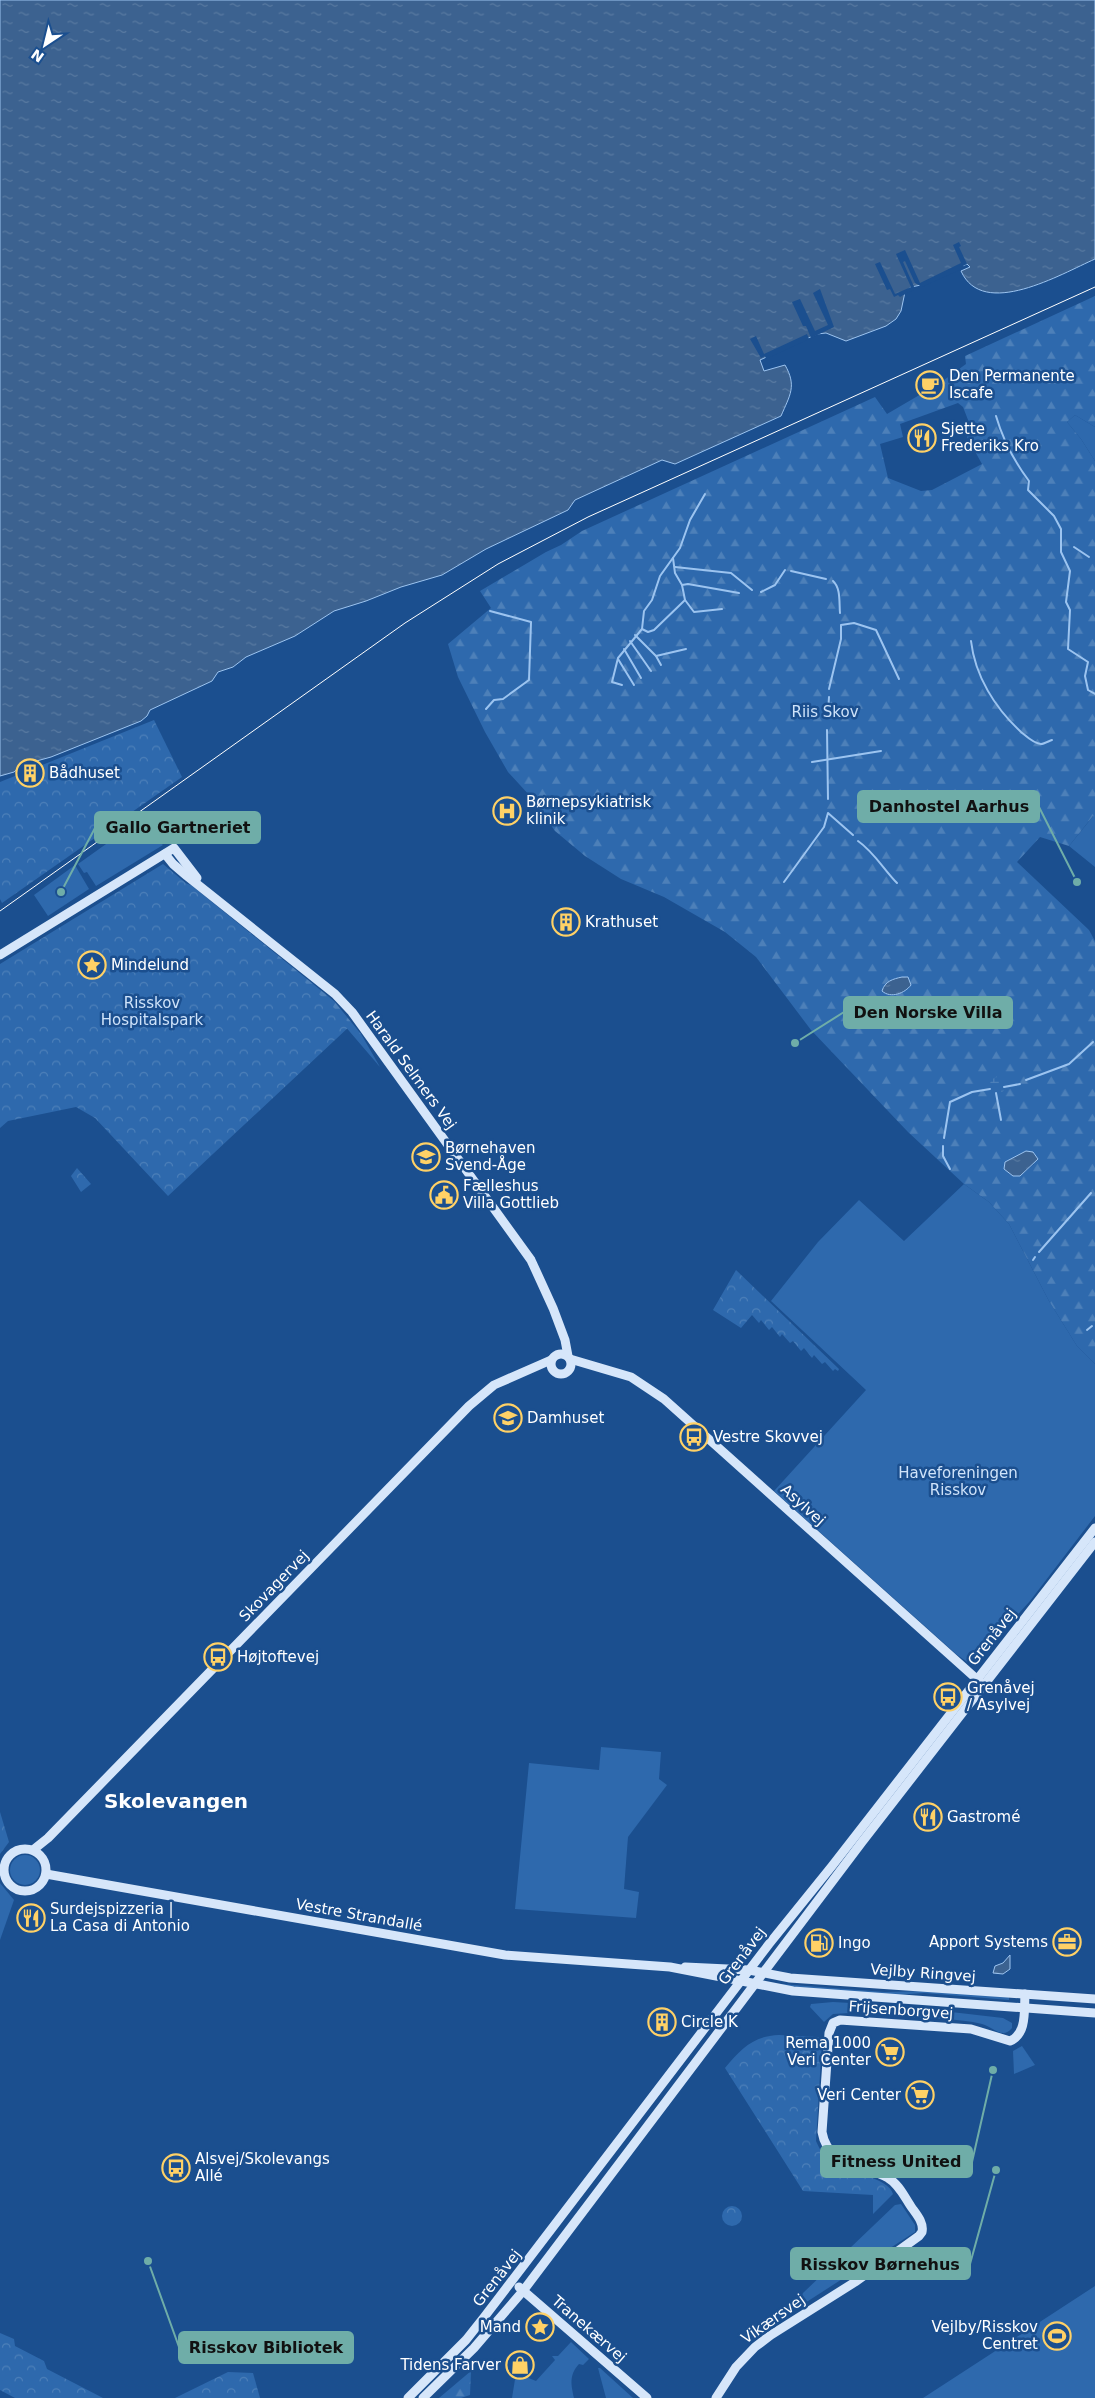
<svg xmlns="http://www.w3.org/2000/svg" width="1095" height="2398" viewBox="0 0 1095 2398" font-family="'DejaVu Sans',sans-serif">
<defs>
<pattern id="forest-firs" width="22" height="20" patternUnits="userSpaceOnUse" patternTransform="scale(1.25)"><rect width="22" height="20" fill="#2e69ad"/><path d="M5 1l3.5 6h-7zM16 11l3.5 6h-7z" fill="#4d80b9"/></pattern>
<pattern id="wetland-marsh" width="20" height="14" patternUnits="userSpaceOnUse" patternTransform="scale(1.25)"><rect width="20" height="14" fill="#2e69ad"/><path d="M1 5h8M5 5V1M11 12h8M15 12V8" fill="none" stroke="#4d80b9"/></pattern>
<pattern id="park-crowns" width="20" height="18" patternUnits="userSpaceOnUse" patternTransform="scale(1.25)"><rect width="20" height="18" fill="#2e69ad"/><path d="M2 6a3 3 0 1 1 6 0M12 15a3 3 0 1 1 6 0" fill="none" stroke="#4d80b9"/></pattern>
<pattern id="water-ripples" width="26" height="14" patternUnits="userSpaceOnUse" patternTransform="scale(1.25)"><rect width="26" height="14" fill="#3c6290"/><path d="M2 4q2-2 4 0t4 0M15 11q2-2 4 0t4 0" fill="none" stroke="#597aa1"/></pattern>
</defs>
<rect width="100%" height="100%" fill="#1b4f8f"/>
<g fill="#2e69ad">
<polygon points="1075,415 1095,427 1095,461 1081,439 1067,422"/>
<polygon points="1094,815 1095,817 1095,867 1069,846"/>
<polygon points="137,822 163,845 96,886 87,872 84,873 78,864"/>
<polygon points="75,865 89,889 48,916 34,895"/>
<polygon points="964,1184 989,1202 1009,1224 1049,1301 1077,1346 1095,1364 1095,1516 1030,1601 976,1661 970,1664 956,1654 774,1491 866,1390 771,1301 818,1242 859,1200 904,1241"/>
<polygon points="601,1747 661,1752 659,1779 667,1785 628,1837 624,1889 639,1892 636,1918 515,1909 529,1763 599,1770"/>
<circle cx="25" cy="1870" r="15"/>
<polygon points="0,1883 14,1900 0,1940"/>
<polygon points="781,1984 885,1992 927,1991 1009,1997 1009,2000 924,1993 895,1995 781,1986"/>
<polygon points="833,2002 851,2003 850,2013 833,2014 824,2022 810,2007 811,2004"/>
<path d="M908 2007 1003 2018 1012 2023V2028C1003 2040 993 2027 982 2024 958 2018 931 2019 907 2017Z"/>
<polygon points="1022,2046 1035,2065 1014,2074 1013,2051"/>
<polygon points="901,2204 915,2225 915,2232 805,2303 801,2298 803,2293 895,2205"/>
<polygon points="1095,2286 1095,2398 923,2398 943,2385"/>
<path d="M571 2342 589 2359 583 2365 579 2364C569 2375 571 2384 574 2398H512L516 2373 536 2381 555 2360 552 2356H558Z"/>
<polygon points="598,2368 600,2368 633,2398 606,2398"/>
</g>
<g fill="url(#forest-firs)" fill-rule="evenodd">
<path d="M1095 296V427L1075 415 1067 422 1081 439 1095 461V817L1093 816 1069 846 1040 837 1017 862 1089 930 1095 941V1364L1077 1346 1049 1301 1009 1224 989 1202 964 1184 908 1132 811 1030 756 957 725 932 664 897 621 879 585 856 555 831 531 797 508 772 485 732 458 677 448 644 491 608 480 591 546 552 561 545 582 531 875 397 887 414 940 383 966 364 965 356ZM958 403 963 407 970 425 967 437 982 464 932 490 921 491 888 478 880 444 903 437 900 424ZM1026 1151 1034 1164 1020 1176 1005 1162Z"/>
<polygon points="181,882 191,885 334,1001 361,1034 380,1067 344,1025"/>
<polygon points="471,2371 470,2395 461,2398 439,2398"/>
</g>
<circle fill="url(#wetland-marsh)" cx="998" cy="1085" r="8"/>
<g fill="url(#park-crowns)">
<polygon points="154,720 182,777 2,903 0,899 0,782"/>
<polygon points="163,864 327,1001 351,1025 168,1196 95,1118 76,1107 8,1121 0,1128 0,964"/>
<polygon points="77,1168 91,1184 81,1192 71,1176"/>
<polygon points="736,1270 839,1369 838,1371 835,1369 833,1371 825,1362 822,1364 814,1355 812,1358 804,1348 801,1351 793,1341 790,1343 782,1334 780,1337 772,1327 769,1330 761,1320 759,1323 752,1315 741,1328 713,1310"/>
<polygon points="0,1812 9,1842 0,1854"/>
<path d="M779 2035 818 2037 822 2041 816 2141C820 2150 824 2158 832 2163 846 2173 889 2177 893 2194L873 2214V2195L803 2191 725 2068C741 2049 753 2036 779 2035Z"/>
<circle cx="732" cy="2216" r="10"/>
<polygon points="0,2333 14,2339 15,2346 44,2361 47,2369 103,2398 15,2398 0,2390"/>
<polygon points="228,2372 253,2373 260,2398 175,2398"/>
</g>
<g fill="url(#water-ripples)" stroke="#9cc4f0">
<path d="M0 0H1095V259C1061 274 983 320 961 271L970 267 967 264 921 285 911 287 905 292 901 311 896 319 886 326 846 341 826 333 817 334 760 360 764 371 785 365C797 386 790 395 781 416L675 464 662 460 575 500 568 510 486 549 442 575 401 587 366 601 334 611 295 636 246 657 233 667 218 672 212 681 150 710 147 716 141 721 51 757 22 765 14 772 0 776Z"/>
<path d="M902 977H908L911 985C905 993 891 999 882 991 885 981 893 979 902 977Z"/>
<polygon points="1026,1151 1033,1152 1038,1159 1020,1176 1013,1176 1004,1169 1005,1162"/>
<polygon points="1010,1955 1010,1969 1003,1974 993,1973 995,1966 1003,1963"/>
</g>
<g fill="#1b4f8f">
<polygon points="959,242 961,246 959,247 967,264 963,266 964,268 922,287 915,283 905,261 903,262 915,289 900,297 898,295 894,297 890,289 887,290 875,264 880,262 895,294 911,287 896,254 905,250 920,283 961,263 953,245"/>
<polygon points="820,289 834,327 811,338 806,326 803,326 792,302 800,299 815,331 828,325 813,293"/>
<polygon points="807,334 809,339 766,359 765,356 761,358 750,339 756,336 764,354"/>
</g>
<g fill="none" stroke-linecap="round" stroke-linejoin="round">
<g stroke="#9cc4f0" stroke-width="2">
<path d="M996 416C1003 440 1014 461 1029 481L1028 490 1054 516 1061 529V552L1070 571 1066 602 1070 610 1068 649 1088 662 1085 676 1088 690 1095 694"/>
<polyline points="1074,547 1089,557"/>
<polyline points="673,558 675,573 682,585 685,600 694,612 722,609"/>
<polyline points="675,567 731,573 752,590"/>
<polyline points="791,571 826,579"/>
<path d="M833 581C841 588 839 603 840 613"/>
<polyline points="682,585 688,584 739,593"/>
<polyline points="761,592 775,585 785,570"/>
<polyline points="685,600 654,630 648,632 642,629 644,611 652,600 660,576 680,548 690,520 705,494"/>
<polyline points="635,635 656,656 661,665"/>
<polyline points="630,641 651,671"/>
<path d="M971 641C975 676 995 708 1021 732 1026 736 1034 744 1041 744 1044 744 1049 741 1052 740"/>
<polyline points="624,649 641,678"/>
<polyline points="656,656 686,649"/>
<polyline points="618,659 634,685"/>
<polyline points="622,685 612,682 618,658 642,629"/>
<polyline points="829,689 841,639 841,625 854,623 876,630 899,679"/>
<polyline points="486,709 494,700 503,699 529,680 531,622 490,611"/>
<polyline points="828,713 829,697"/>
<polyline points="827,730 828,799"/>
<polyline points="812,762 881,751"/>
<path d="M858 841C874 852 884 870 897 883"/>
<polyline points="784,882 824,827 828,813 853,835"/>
<polyline points="1026,1080 1069,1064 1093,1042"/>
<polyline points="1004,1087 1020,1084"/>
<polyline points="996,1093 1001,1120"/>
<polyline points="944,1138 950,1102 972,1092 990,1089"/>
<polyline points="943,1146 943,1156 950,1169"/>
<polyline points="1039,1252 1091,1193"/>
<polyline points="1033,1260 1035,1257"/>
<polyline points="1087,1330 1092,1326"/>
</g>
<g stroke="#d6e6fa" stroke-width="9">
<polyline points="165,854 173,864 187,876 335,994 352,1012 531,1260 553,1308 565,1340 568,1356"/>
<polyline points="0,955 174,848 197,878"/>
<circle cx="561" cy="1364" r="10"/>
<polyline points="570,1359 631,1377 664,1399 980,1682"/>
<circle cx="25" cy="1870" r="21"/>
<polyline points="33,1850 48,1838 469,1406 494,1385 551,1360"/>
<polyline points="46,1874 505,1955 670,1967 793,1991 1095,2013"/>
<polyline points="685,1967 749,1970 790,1978 1095,1999"/>
<polyline points="519,2287 647,2398"/>
<polyline points="408,2398 466,2340 485,2316 769,1944 832,1866 1095,1528"/>
<polyline points="423,2398 474,2348 523,2291 862,1842 1095,1542"/>
<path d="M716 2398 736 2367 755 2347 771 2335 855 2282 919 2236 922 2232C924 2223 917 2215 912 2208 905 2198 899 2184 888 2178 863 2163 828 2167 822 2132L829 2033 833 2023 840 2020 971 2029 1010 2041C1027 2034 1024 2011 1025 1994"/>
</g>
<polyline stroke="#fff" stroke-width="1" points="0,911 405,623 498,564 588,517 1095,287"/>
</g>
<defs>
<g id="cafe-ring" transform="scale(1.4375)"><circle r="9.5" fill="#1b4f8f" stroke="#ffd166" stroke-width="1.5"/><path d="M-5.5-4.5H6V0H3Q3 3.5 0 3.5H-2.5Q-5.5 3.5-5.5 0ZM3-3.2v2h1.7v-2ZM-6 4.5H4V6H-6Z" fill="#ffd166"/></g>
<g id="restaurant-ring" transform="scale(1.4375)"><circle r="9.5" fill="#1b4f8f" stroke="#ffd166" stroke-width="1.5"/><path d="M-5-6h1v4h1v-4h1v4h1v-4h1v5L-1.5 .5V6h-2V.5L-5-1ZM5-6V6H3V1.5H1.5Q1.5-4 5-6Z" fill="#ffd166"/></g>
<g id="building-ring" transform="scale(1.4375)"><circle r="9.5" fill="#1b4f8f" stroke="#ffd166" stroke-width="1.5"/><path d="M-4-6H4V6H1V3H-1V6H-4ZM-2.5-4.3h1.7v1.8h-1.7ZM.8-4.3h1.7v1.8H.8ZM-2.5-1h1.7V.8h-1.7ZM.8-1h1.7V.8H.8Z" fill="#ffd166"/></g>
<g id="hospital-ring" transform="scale(1.4375)"><circle r="9.5" fill="#1b4f8f" stroke="#ffd166" stroke-width="1.5"/><path d="M-5-5h3v3.5h4V-5h3V5h-3V1.5h-4V5h-3Z" fill="#ffd166"/></g>
<g id="sight-ring" transform="scale(1.4375)"><circle r="9.5" fill="#1b4f8f" stroke="#ffd166" stroke-width="1.5"/><path d="M0-6L1.8-2.2L6-1.7L2.9 1.2L3.7 5.4L0 3.3L-3.7 5.4L-2.9 1.2L-6-1.7L-1.8-2.2Z" fill="#ffd166"/></g>
<g id="school-ring" transform="scale(1.4375)"><circle r="9.5" fill="#1b4f8f" stroke="#ffd166" stroke-width="1.5"/><path d="M0-5L7-2L0 1L-7-2ZM-4 1L0 2.5L4 1V4Q0 6-4 4Z" fill="#ffd166"/></g>
<g id="civic-ring" transform="scale(1.4375)"><circle r="9.5" fill="#1b4f8f" stroke="#ffd166" stroke-width="1.5"/><path d="M-.6-6.5H3V-4.5H.6V-3L4-1V1h2V6H-6V1h2V-1L-.6-3ZM-1.2 2.5V6h2.4V2.5Z" fill="#ffd166"/></g>
<g id="bus-ring" transform="scale(1.4375)"><circle r="9.5" fill="#1b4f8f" stroke="#ffd166" stroke-width="1.5"/><path d="M-5-6H5V4H4V6H2V4H-2V6H-4V4H-5ZM-3.5-4V0h7V-4ZM-3.5 1.2v1.5H-2V1.2ZM2 1.2v1.5H3.5V1.2Z" fill="#ffd166"/></g>
<g id="office-ring" transform="scale(1.4375)"><circle r="9.5" fill="#1b4f8f" stroke="#ffd166" stroke-width="1.5"/><path d="M-6-3h4V-5.5h4V-3h4V5H-6ZM-1-4.5V-3h2v-1.5ZM-6 0V1H6V0Z" fill="#ffd166"/></g>
<g id="fuel-ring" transform="scale(1.4375)"><circle r="9.5" fill="#1b4f8f" stroke="#ffd166" stroke-width="1.5"/><path d="M-5.5-6h7V0h2V4h1.3V-2.5L3-4.5l.8-.8L6-3V5H2.5V1h-1V6h-7ZM-4.2-4.7v3.2H.2V-4.7Z" fill="#ffd166"/></g>
<g id="supermarket-ring" transform="scale(1.4375)"><circle r="9.5" fill="#1b4f8f" stroke="#ffd166" stroke-width="1.5"/><path d="M-6-5.5h2.5l.6 2H6L4.5 2H-2.5L-4.4-4H-6ZM-1.5 3.2a1.3 1.3 0 1 0 .1 0ZM3 3.2a1.3 1.3 0 1 0 .1 0Z" fill="#ffd166"/></g>
<g id="stadium-ring" transform="scale(1.4375)"><circle r="9.5" fill="#1b4f8f" stroke="#ffd166" stroke-width="1.5"/><path d="M0-5a6.5 5 0 1 0 0 10a6.5 5 0 1 0 0-10ZM-3.5-1.8h7v3.6h-7Z" fill="#ffd166"/></g>
<g id="shop-ring" transform="scale(1.4375)"><circle r="9.5" fill="#1b4f8f" stroke="#ffd166" stroke-width="1.5"/><path d="M-5-2.5h2.3a2.7 3.5 0 0 1 5.4 0H5L5.5 6h-11ZM-1.5-2.5h3a1.5 2.3 0 0 0-3 0Z" fill="#ffd166"/></g>
</defs>
<g fill-rule="evenodd">
<use href="#cafe-ring" x="930" y="385"/>
<use href="#restaurant-ring" x="922" y="438"/>
<use href="#building-ring" x="30" y="773"/>
<use href="#hospital-ring" x="507" y="811"/>
<use href="#building-ring" x="566" y="922"/>
<use href="#sight-ring" x="92" y="965"/>
<use href="#school-ring" x="426" y="1157"/>
<use href="#civic-ring" x="444" y="1195"/>
<use href="#school-ring" x="508" y="1418"/>
<use href="#bus-ring" x="694" y="1437"/>
<use href="#bus-ring" x="218" y="1657"/>
<use href="#bus-ring" x="948" y="1697"/>
<use href="#restaurant-ring" x="928" y="1817"/>
<use href="#restaurant-ring" x="31" y="1918"/>
<use href="#office-ring" x="1067" y="1942"/>
<use href="#fuel-ring" x="819" y="1943"/>
<use href="#building-ring" x="662" y="2022"/>
<use href="#supermarket-ring" x="890" y="2052"/>
<use href="#supermarket-ring" x="920" y="2095"/>
<use href="#bus-ring" x="176" y="2168"/>
<use href="#sight-ring" x="540" y="2327"/>
<use href="#stadium-ring" x="1057" y="2336"/>
<use href="#shop-ring" x="520" y="2365"/>
</g>
<g text-anchor="middle" stroke-width="5" stroke-linejoin="round" paint-order="stroke">
<g font-size="15" fill="#fff" stroke="#1b4f8f" text-anchor="start">
<text x="949" y="381">Den Permanente<tspan x="949" dy="17">Iscafe</tspan></text>
<text x="941" y="434">Sjette<tspan x="941" dy="17">Frederiks Kro</tspan></text>
<text x="49" y="778">Bådhuset</text>
<text x="526" y="807">Børnepsykiatrisk<tspan x="526" dy="17">klinik</tspan></text>
<text x="585" y="927">Krathuset</text>
<text x="111" y="970">Mindelund</text>
<text x="445" y="1153">Børnehaven<tspan x="445" dy="17">Svend-Åge</tspan></text>
<text x="463" y="1191">Fælleshus<tspan x="463" dy="17">Villa Gottlieb</tspan></text>
<text x="527" y="1423">Damhuset</text>
<text x="713" y="1442">Vestre Skovvej</text>
<text x="237" y="1662">Højtoftevej</text>
<text x="967" y="1693">Grenåvej<tspan x="967" dy="17">/ Asylvej</tspan></text>
<text x="947" y="1822">Gastromé</text>
<text x="50" y="1914">Surdejspizzeria |<tspan x="50" dy="17">La Casa di Antonio</tspan></text>
<text x="1048" y="1947" text-anchor="end">Apport Systems</text>
<text x="838" y="1948">Ingo</text>
<text x="681" y="2027">Circle K</text>
<text x="871" y="2048" text-anchor="end">Rema 1000<tspan x="871" dy="17">Veri Center</tspan></text>
<text x="901" y="2100" text-anchor="end">Veri Center</text>
<text x="195" y="2164">Alsvej/Skolevangs<tspan x="195" dy="17">Allé</tspan></text>
<text x="521" y="2332" text-anchor="end">Mand</text>
<text x="1038" y="2332" text-anchor="end">Vejlby/Risskov<tspan x="1038" dy="17">Centret</tspan></text>
<text x="501" y="2370" text-anchor="end">Tidens Farver</text>
</g>
<g font-size="15" fill="#cfe3fa" stroke="#1b4f8f">
<text x="825" y="717">Riis Skov</text>
<text x="152" y="1008">Risskov<tspan x="152" dy="17">Hospitalspark</tspan></text>
<text x="958" y="1478">Haveforeningen<tspan x="958" dy="17">Risskov</tspan></text>
</g>
<g font-size="15" fill="#fff" stroke="#1b4f8f">
<text transform="translate(411 1070) rotate(54)" y="5">Harald Selmers Vej</text>
<text transform="translate(803 1505) rotate(42)" y="5">Asylvej</text>
<text transform="translate(274 1586) rotate(-46)" y="5">Skovagervej</text>
<text transform="translate(992 1637) rotate(-52)" y="5">Grenåvej</text>
<text transform="translate(359 1915) rotate(10)" y="5">Vestre Strandallé</text>
<text transform="translate(742 1956) rotate(-53)" y="5">Grenåvej</text>
<text transform="translate(923 1973) rotate(4)" y="5">Vejlby Ringvej</text>
<text transform="translate(901 2010) rotate(4)" y="5">Frijsenborgvej</text>
<text transform="translate(497 2278) rotate(-52)" y="5">Grenåvej</text>
<text transform="translate(773 2319) rotate(-35)" y="5">Vikærsvej</text>
<text transform="translate(589 2329) rotate(41)" y="5">Tranekærvej</text>
</g>
<g font-size="20" font-weight="bold" fill="#fff" stroke="#1b4f8f">
<text x="176" y="1808">Skolevangen</text>
</g>
</g>
<path fill="none" stroke="#6fada8" stroke-width="2" d="M1077 882L1039 807M61 892L95 828M795 1043L844 1012M993 2070L972 2162M996 2170L970 2264M148 2261L179 2347"/>
<g fill="#6fada8" stroke="#1b4f8f" stroke-width="2">
<circle cx="1077" cy="882" r="5"/>
<circle cx="61" cy="892" r="5"/>
<circle cx="795" cy="1043" r="5"/>
<circle cx="993" cy="2070" r="5"/>
<circle cx="996" cy="2170" r="5"/>
<circle cx="148" cy="2261" r="5"/>
</g>
<g fill="#6fada8" stroke="#6fada8" stroke-width="2">
<rect x="858" y="791" width="181" height="31" rx="5"/>
<rect x="95" y="812" width="165" height="31" rx="5"/>
<rect x="844" y="997" width="168" height="31" rx="5"/>
<rect x="821" y="2146" width="151" height="31" rx="5"/>
<rect x="791" y="2248" width="179" height="31" rx="5"/>
<rect x="179" y="2332" width="174" height="31" rx="5"/>
</g>
<g font-size="16" text-anchor="middle" font-weight="bold" fill="#111">
<text x="949" y="812">Danhostel Aarhus</text>
<text x="178" y="833">Gallo Gartneriet</text>
<text x="928" y="1018">Den Norske Villa</text>
<text x="896" y="2167">Fitness United</text>
<text x="880" y="2270">Risskov Børnehus</text>
<text x="266" y="2353">Risskov Bibliotek</text>
</g>
<g transform="translate(45 45) rotate(215)" stroke="#1b4f8f" stroke-width="4" paint-order="stroke">
<path d="M0-4L9 19L0 12L-9 19Z" fill="#ffffff"/>
<text y="-8" font-size="14" font-weight="bold" text-anchor="middle" fill="#ffffff">N</text>
</g>
</svg>
